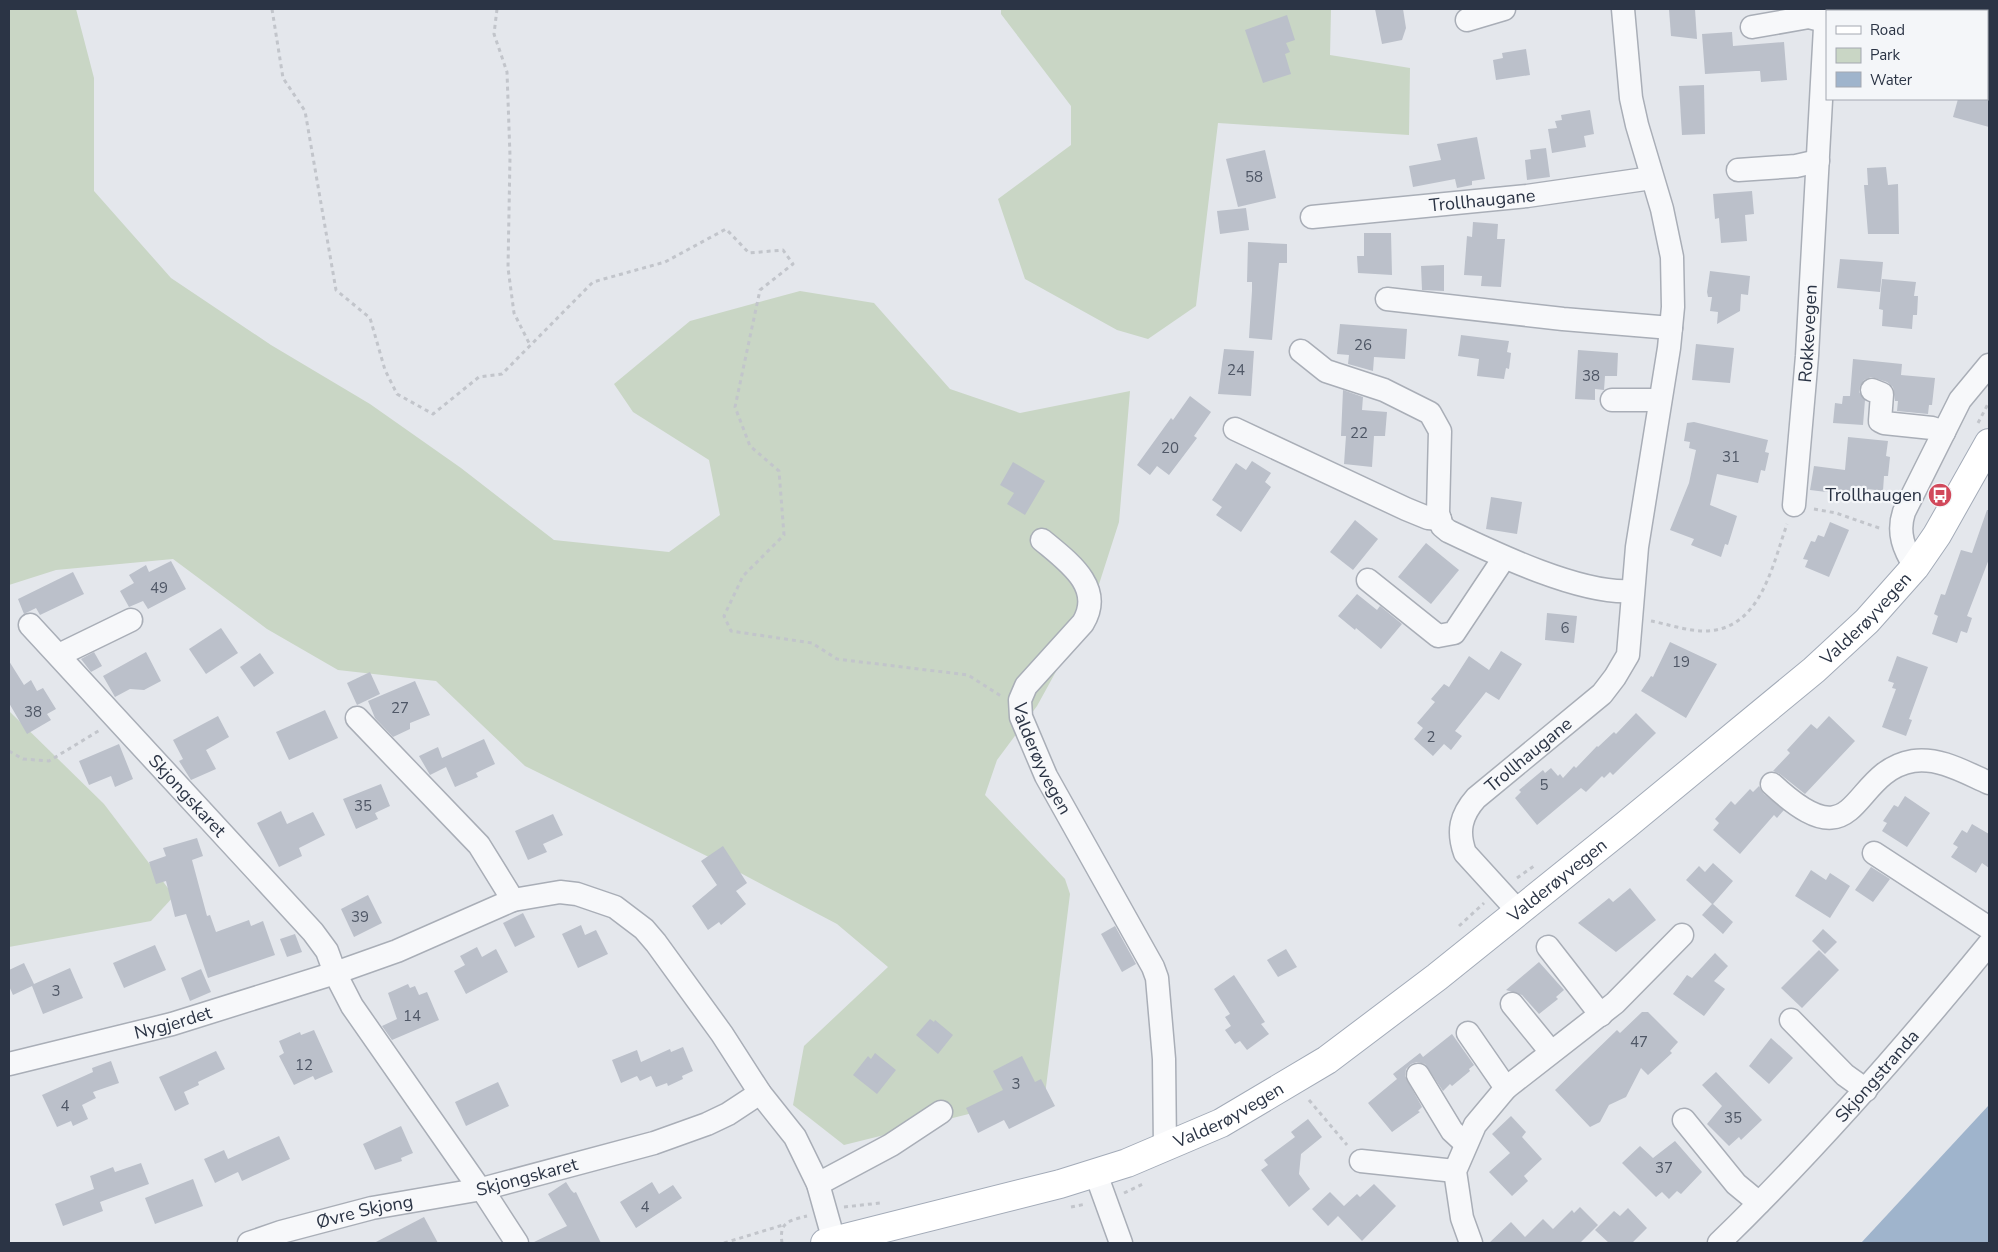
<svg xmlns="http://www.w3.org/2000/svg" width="1998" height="1252" viewBox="0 0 1998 1252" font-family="'Nunito Sans',sans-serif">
<rect width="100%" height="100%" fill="#e4e7ec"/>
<g fill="#c9d6c5">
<polygon points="9,9 76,9 94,78 94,191 171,278 271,345 370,404 461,468 554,540 669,552 720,515 709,460 633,412 614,384 690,321 800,291 874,303 950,389 1020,413 1130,391 1119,522 1092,606 1037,706 997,760 985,795 1065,879 1070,894 1045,1095 844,1145 793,1105 804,1046 888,967 837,924 731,868 525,766 436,681 338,670 267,629 173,559 56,570 9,585"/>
<polygon points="1001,9 1331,10 1330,55 1410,68 1409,135 1218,123 1196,306 1148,339 1117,330 1025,279 998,199 1071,145 1071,106 1001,14"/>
<polygon points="9,711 104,804 174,896 151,921 9,947"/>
</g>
<polygon fill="#9fb4cc" points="1989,1105 1989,1243 1861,1243"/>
<g fill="#bbc0ca">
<polygon points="1375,9 1403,9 1406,28 1402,40 1382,44"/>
<polygon points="1669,9 1695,9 1697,39 1671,36"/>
<polygon points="1287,15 1295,40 1286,43 1290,52 1285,54 1291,74 1263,83 1245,30"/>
<polygon points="1732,32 1733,46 1784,42 1787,80 1761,82 1760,71 1756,71 1705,74 1702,34"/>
<polygon points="1526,49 1530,75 1496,80 1493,60 1503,58 1502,53"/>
<polygon points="1704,85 1705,134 1682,135 1679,86"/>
<polygon points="1958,99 1989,99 1989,127 1953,117"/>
<polygon points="1590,110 1594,134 1584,136 1586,147 1552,153 1548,129 1557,128 1555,121 1562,120 1561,115"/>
<polygon points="1477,137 1485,179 1472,181 1472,185 1457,188 1455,179 1413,187 1409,166 1441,160 1437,144"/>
<polygon points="1546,148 1550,177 1527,180 1525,160 1531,159 1530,150"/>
<polygon points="1265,150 1276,198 1238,207 1226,159"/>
<polygon points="1886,167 1888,185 1898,184 1899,234 1868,234 1864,185 1868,185 1867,168"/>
<polygon points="1752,191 1754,214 1745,215 1747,241 1721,243 1719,218 1715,219 1713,194"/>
<polygon points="1246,208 1249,230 1220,234 1217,211"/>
<polygon points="1473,222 1498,224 1497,239 1505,239 1501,287 1481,286 1482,276 1464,275 1467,236 1472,237"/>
<polygon points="1364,233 1391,233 1392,275 1358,273 1357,256 1364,256"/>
<polygon points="1248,242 1287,244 1287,263 1279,263 1272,340 1249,338 1252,291 1252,282 1247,282"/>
<polygon points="1840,259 1883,262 1880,292 1837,288"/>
<polygon points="1444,265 1444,291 1422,290 1421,266"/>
<polygon points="1710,271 1750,276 1748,295 1741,294 1740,311 1717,324 1718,312 1710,311 1712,297 1708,297 1707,292"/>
<polygon points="1882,279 1916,282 1914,296 1918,296 1917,315 1913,315 1912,329 1882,326 1883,310 1879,309"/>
<polygon points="1340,324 1407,329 1405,359 1374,357 1373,371 1348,364 1349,355 1337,354"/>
<polygon points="1461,335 1509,341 1507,352 1511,353 1509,369 1506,368 1504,379 1477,376 1479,359 1458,356"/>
<polygon points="1696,344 1734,348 1730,383 1692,380"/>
<polygon points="1224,349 1254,351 1251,396 1218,394"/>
<polygon points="1578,350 1618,353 1617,376 1605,376 1604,390 1595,389 1595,400 1575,399"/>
<polygon points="1853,359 1902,364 1901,375 1935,378 1932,405 1929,405 1928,414 1897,411 1898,401 1895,401 1893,387 1887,382 1871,377 1864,380 1860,386 1859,392 1865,400 1863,425 1833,423 1835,403 1842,404 1843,396 1850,396"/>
<polygon points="1343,390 1363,397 1362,410 1387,412 1385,436 1374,436 1372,467 1344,464 1346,436 1341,436"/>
<polygon points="1190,396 1211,412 1194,436 1197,438 1169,475 1157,466 1150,475 1137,465 1171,418 1173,420"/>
<polygon points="1694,422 1768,440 1765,452 1769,453 1765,471 1761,470 1758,483 1717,474 1710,505 1737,516 1728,545 1725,544 1721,557 1691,545 1694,539 1670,530 1689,483 1696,450 1689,448 1690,442 1684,441 1687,423"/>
<polygon points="1848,437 1888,441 1886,456 1890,457 1888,476 1884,476 1883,491 1868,489 1867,497 1810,490 1814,466 1845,470"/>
<polygon points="1252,461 1271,473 1265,482 1271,487 1241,532 1216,515 1222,507 1212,500 1236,463 1246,470"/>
<polygon points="1013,462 1045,481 1025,515 1007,504 1014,493 1000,485"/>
<polygon points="1491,497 1522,502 1517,534 1486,529"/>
<polygon points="1987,510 1989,510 1989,559 1967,616 1972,618 1967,633 1961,631 1957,643 1932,634 1938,616 1934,614 1941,594 1945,595 1961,550 1972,553"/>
<polygon points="1355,520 1378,539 1353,570 1330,552"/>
<polygon points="1830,522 1849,530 1829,577 1805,567 1808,560 1803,559 1811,541 1815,542 1818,535 1824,537"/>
<polygon points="1426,543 1459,570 1431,604 1398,577"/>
<polygon points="171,561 186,589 148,609 143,601 129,607 120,591 134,583 129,575 146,565 149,572"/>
<polygon points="73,572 84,594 40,615 36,608 24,614 18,599"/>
<polygon points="1357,594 1377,610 1380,606 1402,624 1381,649 1356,628 1355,630 1338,616"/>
<polygon points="1547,613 1577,616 1574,643 1545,640"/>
<polygon points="221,628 238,653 206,674 189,649"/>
<polygon points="1670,642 1717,664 1686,718 1641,691 1651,676 1653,677"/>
<polygon points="1501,651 1522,664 1499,700 1486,692 1455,731 1462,736 1451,750 1444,744 1433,756 1414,739 1423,728 1417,723 1435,702 1431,699 1444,684 1449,687 1469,656 1489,670"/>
<polygon points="94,652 102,666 91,672 81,659"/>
<polygon points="146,652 161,681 144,690 130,689 115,697 103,676"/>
<polygon points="260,653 274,673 254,687 240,667"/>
<polygon points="1897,656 1928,667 1909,719 1912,720 1906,736 1882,727 1896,689 1892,688 1894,683 1888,681"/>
<polygon points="9,661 24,685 31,680 37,691 43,688 56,709 47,714 51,720 27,734 9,703"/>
<polygon points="370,672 380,694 357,705 347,683"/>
<polygon points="415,681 430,715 410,723 410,729 393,737 375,718 368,701"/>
<polygon points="325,710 338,738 289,760 276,732"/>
<polygon points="1636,713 1656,733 1613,775 1610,772 1604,778 1602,776 1586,792 1581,788 1537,825 1515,798 1521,792 1519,790 1543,770 1545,773 1551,768 1558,776 1560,774 1563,778 1574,766 1576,768 1597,746 1598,747 1614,732 1616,734"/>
<polygon points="218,716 229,737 206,750 216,769 191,780 179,761 183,759 173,740"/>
<polygon points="1829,716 1855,741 1805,794 1780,774 1773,771 1790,753 1787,750 1811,724 1817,729"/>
<polygon points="484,739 495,764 476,773 478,777 455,787 446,767 430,775 419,756 438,747 442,758"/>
<polygon points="119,744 133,779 115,787 111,776 89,785 79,761"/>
<polygon points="381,784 390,806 375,813 378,819 356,829 343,799"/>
<polygon points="1759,786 1764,794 1784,810 1777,818 1774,815 1740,854 1713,830 1719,823 1715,819 1731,801 1735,805 1750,789 1753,792"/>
<polygon points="1905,796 1930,813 1907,847 1882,831 1887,823 1883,821 1894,805 1898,807"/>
<polygon points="281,811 287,824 313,812 325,835 299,848 302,856 279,867 257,823"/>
<polygon points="553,814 563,835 543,844 547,852 528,860 515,831"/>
<polygon points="1972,824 1989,834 1989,868 1982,863 1976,873 1951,857 1958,847 1953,844 1962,830 1967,833"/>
<polygon points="197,838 203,856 192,860 207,916 210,915 216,932 249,920 251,926 263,921 275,955 208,978 186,914 175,917 166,881 156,884 149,862 166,856 163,848"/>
<polygon points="723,846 747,883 736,891 746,904 721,925 719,922 708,930 692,906 717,885 701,861"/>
<polygon points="1713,863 1733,881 1713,904 1733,922 1723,934 1702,915 1712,904 1686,880 1699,866 1705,872"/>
<polygon points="1871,867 1890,879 1873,902 1855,890"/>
<polygon points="1811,870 1826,880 1830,873 1850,886 1830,918 1795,896"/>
<polygon points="1630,888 1656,920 1616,952 1578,923 1609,898 1613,902"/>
<polygon points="368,895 382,923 354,937 341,909"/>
<polygon points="523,913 535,937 515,947 503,923"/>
<polygon points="581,925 585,935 596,930 608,954 578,968 562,934"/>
<polygon points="1115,926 1136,964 1122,972 1101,934"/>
<polygon points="1823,929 1837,942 1825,954 1812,941"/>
<polygon points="295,934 302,952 287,957 280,939"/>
<polygon points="155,945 166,970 124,988 113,963"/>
<polygon points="477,947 482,957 496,949 508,972 466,994 454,971 465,965 460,956"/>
<polygon points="1286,949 1297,967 1278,977 1267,960"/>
<polygon points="1819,950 1839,970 1802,1008 1781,988"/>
<polygon points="1715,953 1728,966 1714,981 1725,989 1704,1016 1673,994 1687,975 1692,978"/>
<polygon points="1539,962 1564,990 1556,997 1558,999 1539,1014 1522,995 1506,990"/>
<polygon points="24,963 34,984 70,968 83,998 43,1014 32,986 13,995 9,986 9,970"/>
<polygon points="201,969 211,992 190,1001 181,978"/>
<polygon points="1234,975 1265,1022 1261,1024 1269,1034 1247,1050 1240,1041 1235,1044 1225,1030 1231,1026 1225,1017 1230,1014 1214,989"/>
<polygon points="408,984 410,988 415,986 419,995 427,992 439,1020 392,1040 382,1026 397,1019 388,993"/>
<polygon points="1642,1012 1648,1012 1678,1042 1670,1051 1672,1053 1648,1075 1641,1068 1626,1097 1609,1105 1600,1122 1590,1127 1555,1090 1617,1030 1620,1033"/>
<polygon points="930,1019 934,1022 935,1020 953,1035 938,1054 916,1035"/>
<polygon points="314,1030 333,1072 315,1080 313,1076 294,1085 279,1056 284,1053 279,1041 300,1032 301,1035"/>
<polygon points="1452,1034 1474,1065 1469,1069 1470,1071 1452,1086 1450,1084 1443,1091 1425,1064 1417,1062 1411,1064 1406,1069 1405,1076 1422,1107 1418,1111 1420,1112 1392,1132 1368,1103 1397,1079 1393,1074 1420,1053 1423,1057"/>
<polygon points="1771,1038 1793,1058 1769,1084 1749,1066"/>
<polygon points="683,1047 693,1071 682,1076 683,1079 668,1086 667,1083 656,1087 651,1076 640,1081 637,1076 621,1083 612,1060 637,1050 641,1062 670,1049 671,1052"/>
<polygon points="216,1051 225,1069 198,1082 199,1085 184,1092 189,1104 175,1111 159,1077"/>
<polygon points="875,1053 896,1070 877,1094 853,1075 868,1056 871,1059"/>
<polygon points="1022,1056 1035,1082 1041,1079 1055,1106 1009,1129 1004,1120 978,1133 966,1108 1003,1090 993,1071"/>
<polygon points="111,1061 119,1083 93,1092 96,1098 82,1105 88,1119 73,1126 71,1121 57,1127 42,1095 93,1072 92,1068"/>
<polygon points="1716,1072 1762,1120 1741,1140 1739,1137 1729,1146 1707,1124 1722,1106 1702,1085"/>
<polygon points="498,1082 509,1106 466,1126 455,1102"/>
<polygon points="1511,1116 1526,1132 1522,1137 1542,1159 1524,1176 1528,1181 1512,1196 1489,1172 1510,1153 1492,1134"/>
<polygon points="1308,1119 1322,1137 1301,1154 1299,1174 1310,1189 1289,1207 1261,1170 1268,1165 1264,1160 1295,1137 1291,1132"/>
<polygon points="401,1126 413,1153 401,1158 402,1161 375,1170 363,1144"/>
<polygon points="279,1136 290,1159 242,1181 238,1172 215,1183 204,1159 224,1150 228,1159"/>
<polygon points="1675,1141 1702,1172 1681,1194 1677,1191 1669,1199 1662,1192 1656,1197 1622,1163 1640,1146 1653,1158"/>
<polygon points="141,1163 149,1184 100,1202 103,1211 63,1226 55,1204 94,1189 90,1176 113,1167 115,1172"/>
<polygon points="193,1179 203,1206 155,1224 145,1198"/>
<polygon points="566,1182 571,1190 574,1193 576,1192 601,1243 532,1243 567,1226 548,1194"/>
<polygon points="652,1182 659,1194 673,1185 682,1198 636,1228 620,1202"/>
<polygon points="1374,1184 1396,1206 1362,1241 1338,1216 1328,1226 1312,1209 1330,1192 1344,1206 1357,1194 1360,1197"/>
<polygon points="1580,1207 1598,1225 1580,1243 1489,1243 1511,1222 1525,1237 1543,1219 1553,1229 1572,1210 1574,1213"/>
<polygon points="1628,1208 1647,1228 1632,1243 1609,1243 1595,1230 1614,1211 1620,1216"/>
<polygon points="424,1217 438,1243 374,1243"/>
</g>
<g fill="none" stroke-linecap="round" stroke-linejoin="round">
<g stroke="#a9aeb7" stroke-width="25">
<g id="minor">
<polyline points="1467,20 1504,9"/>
<polyline points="1752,27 1809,17 1825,21"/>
<polyline points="1987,60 1989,60"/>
<polyline points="1738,170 1796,166 1818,161"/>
<path id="s1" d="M1312 217 1527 196 1652 178"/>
<polyline points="1387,299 1563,319 1671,328"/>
<path d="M1301 351 1326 371 1384 390 1430 413 1440 431 1438 513 1442 526 1448 531C1494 553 1581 595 1632 591"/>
<polyline points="1872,390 1882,394 1880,421 1884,423 1932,428 1944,432"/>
<polyline points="1612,400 1660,400"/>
<polyline points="1235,429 1406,509 1428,518 1440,519"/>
<path id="s2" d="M1794 505 1807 356 1826 9"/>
<path id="s3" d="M1042 540C1067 561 1105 587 1083 623L1026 686 1020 700 1021 717 1046 776 1153 967 1157 978 1164 1059 1165 1148"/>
<path d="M1915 567C1904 549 1897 533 1904 512L1960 400 1989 365"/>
<polyline points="1368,580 1438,636 1454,633 1504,558"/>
<path id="s4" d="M30 625 313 932 327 951 335 973 397 951 513 900 560 892 577 894 615 907 644 929 656 943 722 1034 760 1093 795 1137 818 1184 834 1241"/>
<polyline points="59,655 131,620"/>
<polyline points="357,718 479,845 513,900"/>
<path d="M1772 784C1861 867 1848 772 1913 761 1940 757 1966 773 1989 783"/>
<polyline points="1874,853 1989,928"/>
<path id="s5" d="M1518 911 1465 853C1457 831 1461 815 1476 798L1602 694 1615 677 1628 655 1637 547 1669 348 1673 307 1672 257 1662 209 1637 125 1631 98 1623 9"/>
<polyline points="1548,947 1601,1015"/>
<polyline points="1512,1004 1551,1052"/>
<polyline points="1791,1020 1845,1075 1866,1090"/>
<polyline points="1468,1033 1506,1088"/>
<path id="s6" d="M9 1064 172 1024 335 973 352 1006 479 1188 482 1189 517 1243"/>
<polyline points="1418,1075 1452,1131 1465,1143"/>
<polyline points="1684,1120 1736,1184 1759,1203"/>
<polyline points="1361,1161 1455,1171"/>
<polyline points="1096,1174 1121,1243"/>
<polyline points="818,1184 891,1145 941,1112"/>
<path id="s7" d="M249 1243 281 1232 372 1208 482 1189 654 1143 707 1124 728 1114 760 1093"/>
<polyline points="1471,1243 1462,1218 1455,1171 1475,1125 1506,1088 1615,1003 1682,935"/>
<path id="s8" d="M1719 1243C1816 1149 1904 1048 1989 944"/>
</g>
</g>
<g stroke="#a3abb8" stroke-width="30">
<g id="major">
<path id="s9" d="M825 1243 1060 1184 1127 1163 1221 1123 1327 1060 1437 977 1626 825 1814 670 1867 621 1915 567 1937 535 1989 443"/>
</g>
</g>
<g stroke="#c2c5cb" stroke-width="3" stroke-dasharray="4 4" stroke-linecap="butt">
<polyline points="272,9 283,78 305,111 336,290 370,318 385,370 397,394 433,414 479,377 502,374 593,282 665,262 726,229 749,253 783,250 793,264 760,290 735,407 750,446 779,471 784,535 743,576 724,616 731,631 812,643 837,659 968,675 1001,696"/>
<polyline points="497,9 494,34 507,72 510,156 508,268 514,313 530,345"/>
<polyline points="1978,423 1989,402"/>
<polyline points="1814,509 1836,513 1882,529"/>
<path d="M1651 621C1667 624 1687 631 1704 631 1760 631 1772 567 1787 524"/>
<polyline points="9,751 23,759 49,761 100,730"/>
<polyline points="1517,878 1534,866"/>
<polyline points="1459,926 1484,903"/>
<polyline points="1309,1100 1347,1145"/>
<polyline points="1124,1193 1145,1183"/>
<polyline points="844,1207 880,1203"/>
<polyline points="1071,1207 1086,1204"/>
<polyline points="724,1243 783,1225"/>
<path d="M782 1243C779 1222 788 1221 807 1216"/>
</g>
<use href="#minor" stroke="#f7f8fa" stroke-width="22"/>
<use href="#major" stroke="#fff" stroke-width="28"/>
</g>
<defs>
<g id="bus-disc" transform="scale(1.25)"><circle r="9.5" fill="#d1495b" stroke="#f4f6f9"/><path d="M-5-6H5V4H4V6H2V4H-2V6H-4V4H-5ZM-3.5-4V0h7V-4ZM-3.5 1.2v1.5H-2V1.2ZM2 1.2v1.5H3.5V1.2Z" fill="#fff"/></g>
</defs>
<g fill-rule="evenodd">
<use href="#bus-disc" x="1940" y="495"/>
</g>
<g text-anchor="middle" stroke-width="4.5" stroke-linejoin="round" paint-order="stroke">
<g font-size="15" fill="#4f5766">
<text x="1254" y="182">58</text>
<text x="1363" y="350">26</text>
<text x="1236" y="375">24</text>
<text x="1591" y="381">38</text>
<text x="1359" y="438">22</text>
<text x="1170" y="453">20</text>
<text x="1731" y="462">31</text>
<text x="159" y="593">49</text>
<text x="1565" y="633">6</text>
<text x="1681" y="667">19</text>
<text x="400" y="713">27</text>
<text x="33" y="717">38</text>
<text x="1431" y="742">2</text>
<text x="1544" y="790">5</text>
<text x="363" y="811">35</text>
<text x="360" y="922">39</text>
<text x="56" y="996">3</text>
<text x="412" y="1021">14</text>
<text x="1639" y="1047">47</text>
<text x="304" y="1070">12</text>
<text x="1016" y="1089">3</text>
<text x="65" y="1111">4</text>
<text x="1733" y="1123">35</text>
<text x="1664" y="1173">37</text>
<text x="645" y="1212">4</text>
</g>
<g font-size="18" fill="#2b3445" stroke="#f4f6f9">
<text dy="6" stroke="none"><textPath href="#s1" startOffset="171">Trollhaugane</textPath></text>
<text dy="6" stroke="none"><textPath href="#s2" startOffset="172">Rokkevegen</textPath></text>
<text dy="6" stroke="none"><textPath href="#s9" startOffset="1235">Valderøyvegen</textPath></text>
<text dy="6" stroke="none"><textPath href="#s5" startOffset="206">Trollhaugane</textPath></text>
<text dy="6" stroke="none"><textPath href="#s3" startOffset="266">Valderøyvegen</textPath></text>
<text dy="6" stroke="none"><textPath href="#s4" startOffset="232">Skjongskaret</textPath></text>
<text dy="6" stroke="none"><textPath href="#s9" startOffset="830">Valderøyvegen</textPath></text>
<text dy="6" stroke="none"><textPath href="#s6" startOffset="169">Nygjerdet</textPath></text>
<text dy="6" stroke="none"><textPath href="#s8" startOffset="230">Skjongstranda</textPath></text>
<text dy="6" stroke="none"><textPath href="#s9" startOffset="425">Valderøyvegen</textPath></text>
<text dy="6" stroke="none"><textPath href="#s7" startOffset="286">Skjongskaret</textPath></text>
<text dy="6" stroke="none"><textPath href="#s7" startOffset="120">Øvre Skjong</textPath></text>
</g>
<g font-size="18" fill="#2b3445" stroke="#f4f6f9" text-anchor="end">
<text x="1922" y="501">Trollhaugen</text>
</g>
</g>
<rect width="1998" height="1252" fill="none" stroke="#2b3445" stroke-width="20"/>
<rect x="1826" y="10" width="162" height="90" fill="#f4f6f9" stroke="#a4a8b1"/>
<rect x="1836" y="26" width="25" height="8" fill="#ffffff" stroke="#a4a8b1"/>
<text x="1870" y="35" font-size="15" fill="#2b3445">Road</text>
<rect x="1836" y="48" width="25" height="15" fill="#c9d6c5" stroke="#a4a8b1"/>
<text x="1870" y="60" font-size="15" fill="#2b3445">Park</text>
<rect x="1836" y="72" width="25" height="15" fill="#9fb4cc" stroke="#a4a8b1"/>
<text x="1870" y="85" font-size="15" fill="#2b3445">Water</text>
</svg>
